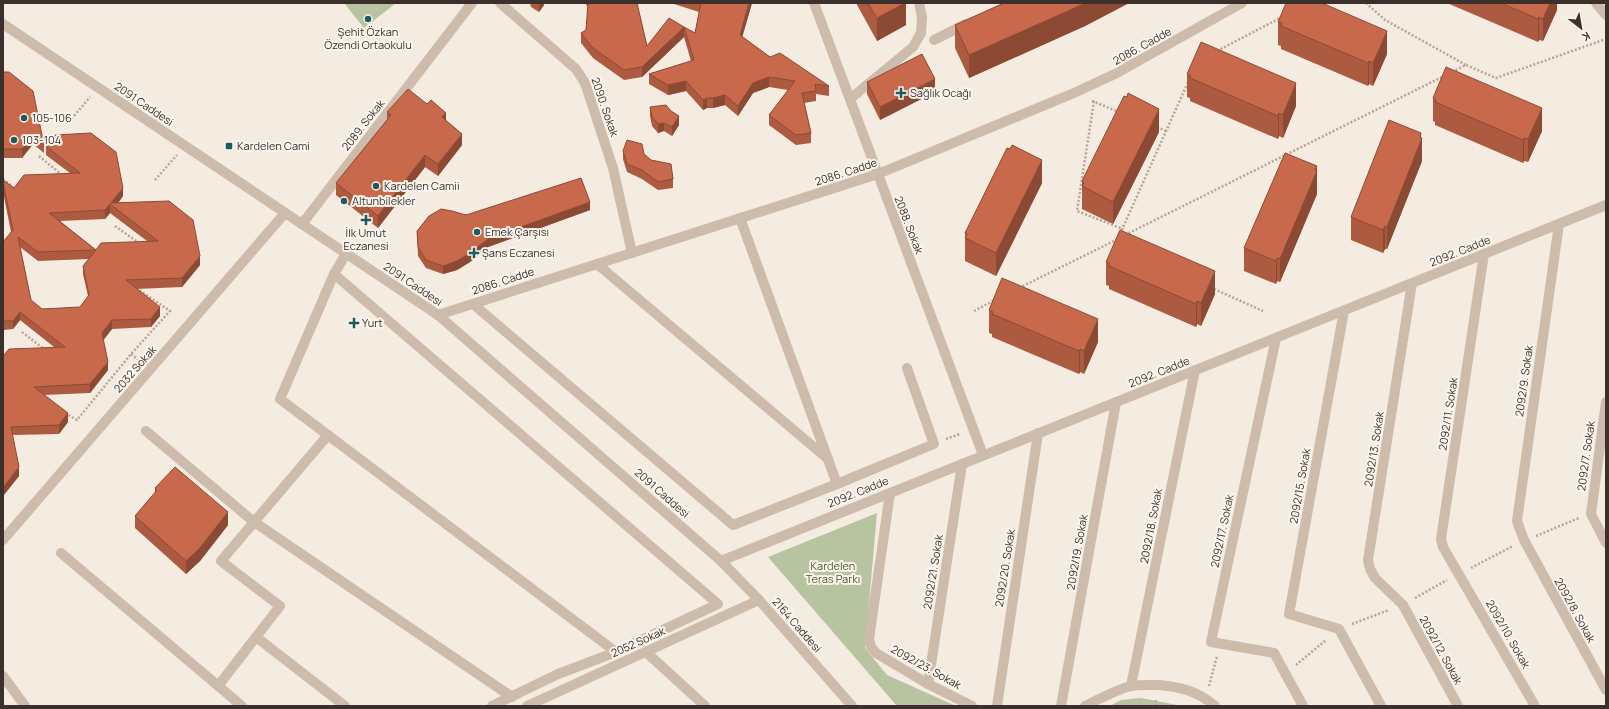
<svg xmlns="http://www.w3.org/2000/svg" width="1609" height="709" viewBox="0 0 1609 709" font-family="Manrope,sans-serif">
<rect width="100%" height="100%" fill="#f4ebe1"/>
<g fill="#b8c4a0">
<polygon points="344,3 396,3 364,28"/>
<polygon points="877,513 865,648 887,675 956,706 897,706 768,557"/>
<polygon points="1141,698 1182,706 1110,706 1121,700"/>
</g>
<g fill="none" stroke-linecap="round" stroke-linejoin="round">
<g stroke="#b9a596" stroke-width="2.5" stroke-dasharray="2 2" stroke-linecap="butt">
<polyline points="1366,3 1385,20 1466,65"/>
<polyline points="1217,51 1282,17"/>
<polyline points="1452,72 1466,65 1496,78 1606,39"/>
<polyline points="1092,101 1119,112"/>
<polyline points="1094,101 1077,211 1123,229"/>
<polyline points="69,122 90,97"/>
<polyline points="1157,127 1166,131"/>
<polyline points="39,156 62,175"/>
<polyline points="3,179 13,187"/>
<polyline points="155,180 177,155"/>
<polyline points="115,226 139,243"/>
<polyline points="1120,234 1189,80"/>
<polyline points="1125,235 1444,76"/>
<polyline points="1019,288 1118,239"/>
<polyline points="1214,289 1263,311"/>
<polyline points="974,311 995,300"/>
<polyline points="22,332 44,349"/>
<polyline points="131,354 140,361"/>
<polyline points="65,413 77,420 131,354 170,311 136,288"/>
<polyline points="946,439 960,434"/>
<polyline points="1536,536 1579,518"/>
<polyline points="1471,568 1513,546"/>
<polyline points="1415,598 1447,580"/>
<polyline points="1352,624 1389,610"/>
<polyline points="1296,665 1326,640"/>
<polyline points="1209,686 1217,656"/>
<polyline points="1155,706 1156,699"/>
</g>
<g stroke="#cdbbac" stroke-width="10">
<polyline points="500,3 576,69 585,83 613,168 632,253"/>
<polyline points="814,3 983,455"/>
<polyline points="1596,3 1606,15"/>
<polyline points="3,24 438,315 721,561 759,600 852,706"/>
<polyline points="934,40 966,24"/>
<polyline points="850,99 913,47 921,33 922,17 919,3"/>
<polyline points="740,218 837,484"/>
<polyline points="302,224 472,3"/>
<polyline points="1559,224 1517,521 1524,540 1606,690"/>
<polyline points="346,254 334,274 280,399 616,652"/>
<polyline points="1484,254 1441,539 1443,547 1535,706"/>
<polyline points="597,264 828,459"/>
<polyline points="334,274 718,604 616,652 558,674 492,706"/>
<polyline points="1412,283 1368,560 1370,569 1375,578 1403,605 1458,706"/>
<polyline points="473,304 733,525 837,484 934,444 907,368"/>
<polyline points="1344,311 1289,614 1339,629 1381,706"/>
<polyline points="438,315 878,174 1074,93 1117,73 1242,3"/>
<polyline points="1276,338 1211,642 1274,653 1303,706"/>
<polyline points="1606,402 1591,514 1606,543"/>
<polyline points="146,431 254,522 512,697"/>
<polyline points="890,493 869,639 871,647 876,653 928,684 972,706"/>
<polyline points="3,540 285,213"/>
<polyline points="61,553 242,706"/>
<polyline points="721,561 1606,205"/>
<polyline points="256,637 345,706"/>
<polyline points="646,652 705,706"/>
<polyline points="3,676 25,706"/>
<polyline points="928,684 962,464"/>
<polyline points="218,686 280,606 221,561 328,435"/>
<polyline points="1131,686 1195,370"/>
<polyline points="527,706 759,600"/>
<polyline points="997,706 1038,433"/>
<polyline points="1061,706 1116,402"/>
<path d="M1085 706C1099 699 1116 690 1131 686 1135 685 1141 685 1146 685 1171 684 1196 689 1215 706"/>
</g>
</g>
<g fill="#ac5a40" fill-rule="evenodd">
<polygon points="530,3 544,3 544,5 539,12 531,7"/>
<polygon points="585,3 637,3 647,46 684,37 642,77 624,80 593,58 581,43 581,33 586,30 588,7"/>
<polygon points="671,3 752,3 742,37 770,57 829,86 829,96 816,94 816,101 804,103 811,133 811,143 796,145 769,125 769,115 788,90 769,87 753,93 738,116 725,105 713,108 707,108 703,110 686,91 668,95 649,84 649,74 691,61 684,37 684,27 695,33 699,12"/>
<polygon points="856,3 906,3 906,25 877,41"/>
<polygon points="1004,3 1129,3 1085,26 969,78 955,48 955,25"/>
<polygon points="1447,3 1557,3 1557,10 1543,41 1539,40 1538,42"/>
<polygon points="1278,22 1387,54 1373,86 1369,84 1368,86 1281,49 1281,46 1278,45"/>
<polygon points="3,72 44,145 44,153 33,144 22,158 3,158"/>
<polygon points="1187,74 1296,106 1283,138 1279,136 1278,139 1190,101 1190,98 1187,97"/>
<polygon points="867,82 935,92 880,120 867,94"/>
<polygon points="1433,98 1542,131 1528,162 1524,161 1523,163 1435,125 1435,122 1433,121"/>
<polygon points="650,107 679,125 672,136 664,131 658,133 652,126 650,116"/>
<polygon points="387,112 446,121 462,145 438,176 425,167 378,228 336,195 336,183 387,120"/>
<polygon points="1159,132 1113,224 1082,209 1082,181"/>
<polygon points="1421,138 1422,161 1387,249 1385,249 1383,253 1351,240 1351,217"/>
<path d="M46 146 123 196 118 203 200 265 182 287 136 289 160 316 151 327 112 329 103 340 108 370 90 393 44 395 68 422 59 434 12 435 19 476 3 496V356L54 347 20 320 13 329 3 330V242L11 232 3 192V180L14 188 70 173 46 155ZM110 213 147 241 96 250 60 221 105 219ZM20 247 38 261 89 259 83 266V274L88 296 80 307 42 309 31 300Z"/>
<polygon points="623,151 644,154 673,179 673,188 658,190 642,179 627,172 623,159"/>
<polygon points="1317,171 1317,194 1280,282 1277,281 1276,284 1244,271 1244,248"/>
<polygon points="1042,183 996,276 965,261 965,233"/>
<polygon points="590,210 488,247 470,262 457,270 443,274 426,268 418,256 417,231 466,215"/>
<polygon points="1106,262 1215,294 1201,326 1197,324 1196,327 1109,289 1109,286 1106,285"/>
<polygon points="989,310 1098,342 1084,374 1080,372 1079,374 992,337 992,334 989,333"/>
<polygon points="155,488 228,525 200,561 186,574 135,528 135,516 155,493"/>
</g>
<g fill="#8c4a34">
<polygon points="539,3 544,3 544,5 539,12"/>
<polygon points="749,3 752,3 740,45 740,35"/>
<polygon points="905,3 906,3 906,25 877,41 877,18"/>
<polygon points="1086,3 1129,3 1085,26 969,78 969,55"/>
<polygon points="1550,3 1557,3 1557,10 1543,41 1543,19"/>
<polygon points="1539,17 1539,40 1538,42 1538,19"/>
<polygon points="684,27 684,37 642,77 642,67"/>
<polygon points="1387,31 1387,54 1373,86 1373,63"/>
<polygon points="1369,61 1369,84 1368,86 1368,63"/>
<polygon points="769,77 769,87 753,93 738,116 738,106 753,83"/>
<polygon points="935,79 935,92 880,120 880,107"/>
<polygon points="686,81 686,91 668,95 668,85"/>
<polygon points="1296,83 1296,106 1283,138 1283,115"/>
<polygon points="725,95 725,105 713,108 713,98"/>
<polygon points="707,98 707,108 703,110 703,100"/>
<polygon points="1542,108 1542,131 1528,162 1528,139"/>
<polygon points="1159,109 1159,132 1113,224 1113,202"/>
<polygon points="446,113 446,125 442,117"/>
<polygon points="1279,113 1279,136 1278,139 1278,116"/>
<polygon points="679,116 679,125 672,136 672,127"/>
<polygon points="664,123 664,131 658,133 658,124"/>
<polygon points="1421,133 1421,140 1422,138 1422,161 1387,249 1387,227"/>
<polygon points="462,134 462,145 438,176 438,164"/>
<polygon points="33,136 33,144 22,158 22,149"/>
<polygon points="1524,138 1524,161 1523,163 1523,140"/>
<polygon points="425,155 425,167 378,228 378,216"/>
<polygon points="1042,160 1042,183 996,276 996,253"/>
<polygon points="1317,166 1317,194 1280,282 1280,259"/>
<polygon points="123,188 123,196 115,207 111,203"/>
<polygon points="590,202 590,210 488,247 470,262 457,270 443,274 443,266 488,239"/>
<polygon points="110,204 110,213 105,219 105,210"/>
<polygon points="1385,226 1385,249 1383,253 1383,230"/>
<polygon points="200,256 200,265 182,287 182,278"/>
<polygon points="1277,258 1277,281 1276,284 1276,261"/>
<polygon points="1215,271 1215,294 1201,326 1201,303"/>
<polygon points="1197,301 1197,324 1196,327 1196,304"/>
<polygon points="160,307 160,316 151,327 151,319"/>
<polygon points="20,312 20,320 13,329 13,321"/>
<polygon points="1098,319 1098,342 1084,374 1084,351"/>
<polygon points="112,320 112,329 102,342 102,333"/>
<polygon points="1080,349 1080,372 1079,374 1079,351"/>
<polygon points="108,362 108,370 90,393 90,384"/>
<polygon points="68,413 68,422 59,434 59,425"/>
<polygon points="19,467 19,476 3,496 3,488"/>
<polygon points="228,512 228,525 200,561 186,574 186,561"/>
</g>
<g fill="#c8694b" stroke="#8c4a34" fill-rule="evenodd">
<polygon points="588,3 637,3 647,46 669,18 684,27 642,67 624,70 593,48 581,33 586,30"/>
<polygon points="701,3 749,3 740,35 770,57 780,53 829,86 815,84 816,91 802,93 811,133 796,135 769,115 795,81 769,77 753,83 738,106 725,95 713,98 707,98 703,100 686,81 668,85 649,74 694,60 684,27 695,33"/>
<polygon points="868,3 905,3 877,18"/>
<polygon points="1004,3 1086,3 969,55 955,25"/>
<polygon points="1286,3 1322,3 1387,31 1373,63 1369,61 1368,63 1281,26 1282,23 1278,22"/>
<polygon points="1501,3 1550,3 1543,19 1539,17 1538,19"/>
<polygon points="1201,42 1296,83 1283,115 1279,113 1278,116 1190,78 1191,76 1187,74"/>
<polygon points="922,54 935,79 880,107 867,82"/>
<polygon points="1446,67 1542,108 1528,139 1524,138 1523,140 1435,102 1436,100 1433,98"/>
<polygon points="3,72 9,72 33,91 44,145 33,136 22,149 3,149"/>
<polygon points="408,89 427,104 431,100 446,113 442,117 462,134 438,164 425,155 378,216 336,183 391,115 387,112"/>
<polygon points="1128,93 1159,109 1113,202 1082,186 1084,183 1082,181 1124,96 1127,97"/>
<polygon points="666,105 671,111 679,116 672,127 664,123 658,124 652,117 650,107"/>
<polygon points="1389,120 1421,133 1420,137 1422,138 1387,227 1385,226 1383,230 1351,217"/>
<path d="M91 133 116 152 123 188 111 203 169 201 193 220 200 256 182 278 126 280 160 307 151 319 112 320 102 333 108 362 90 384 34 387 68 413 59 425 11 427 19 467 3 488V356L9 349 65 347 20 312 13 321H3V242L13 230 3 183V180L14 188 24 175 80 173 46 146 55 135ZM110 204 158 241 101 243 96 250 49 213 105 210ZM18 237 38 252 96 250 83 266 89 295 80 307 42 309 31 300Z"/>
<polygon points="627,140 642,144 644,154 651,160 671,164 673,179 658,182 642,170 627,164 623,151"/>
<polygon points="1012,145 1042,160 996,253 965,238 967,234 965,233 1007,148 1010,149"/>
<polygon points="1285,153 1317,166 1315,170 1317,171 1280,259 1277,258 1276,261 1244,248"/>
<polygon points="581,178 590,202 488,239 470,253 457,261 443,266 426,260 418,247 417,231 429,216 441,209 452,211 466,215"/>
<polygon points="1120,230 1215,271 1201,303 1197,301 1196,304 1109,266 1110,264 1106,262"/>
<polygon points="1002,278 1098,319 1084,351 1080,349 1079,351 992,314 993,312 989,310"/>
<polygon points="175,467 228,512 200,548 186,561 135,516 157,490 155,488"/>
</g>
<g fill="#1f5a5e" stroke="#fbf5ee" stroke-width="1.5">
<circle cx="368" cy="19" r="4"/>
<path d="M899 87h4v4h4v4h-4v4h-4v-4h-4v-4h4z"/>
<circle cx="24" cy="118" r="4"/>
<circle cx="14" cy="140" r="4"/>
<rect x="225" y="142" width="8" height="8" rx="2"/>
<circle cx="376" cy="186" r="4"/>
<circle cx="344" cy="201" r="4"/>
<path d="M364 214h4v4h4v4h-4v4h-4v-4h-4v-4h4z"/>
<circle cx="477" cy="232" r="4"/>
<path d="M472 247h4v4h4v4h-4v4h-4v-4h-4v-4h4z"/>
<path d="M352 317h4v4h4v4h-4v4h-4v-4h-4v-4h4z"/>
</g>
<g text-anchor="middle" stroke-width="4" stroke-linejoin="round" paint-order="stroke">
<g font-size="11" fill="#3b302b" stroke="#fbf5ee" text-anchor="start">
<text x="368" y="36" text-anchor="middle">Şehit Özkan<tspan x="368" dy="13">Özendi Ortaokulu</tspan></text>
<text x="910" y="97">Sağlık Ocağı</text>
<text x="32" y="122">105-106</text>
<text x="22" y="144">103-104</text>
<text x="237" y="150">Kardelen Cami</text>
<text x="384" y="190">Kardelen Camii</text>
<text x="352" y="205">Altunbilekler</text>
<text x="485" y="236">Emek Çarşısı</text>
<text x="366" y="237" text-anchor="middle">İlk Umut<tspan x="366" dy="13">Eczanesi</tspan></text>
<text x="482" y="257">Şans Eczanesi</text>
<text x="362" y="327">Yurt</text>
</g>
<g font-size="11" fill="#3b302b" stroke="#fbf5ee">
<text transform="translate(1142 46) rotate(-29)" y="4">2086. Cadde</text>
<text transform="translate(144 104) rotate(34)" y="4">2091 Caddesi</text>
<text transform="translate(605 107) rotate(71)" y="4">2090. Sokak</text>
<text transform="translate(363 125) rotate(-52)" y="4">2089. Sokak</text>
<text transform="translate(846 172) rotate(-18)" y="4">2086. Cadde</text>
<text transform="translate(909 225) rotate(69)" y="4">2088. Sokak</text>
<text transform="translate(1460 251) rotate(-22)" y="4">2092. Cadde</text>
<text transform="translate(503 281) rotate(-18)" y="4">2086. Cadde</text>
<text transform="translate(413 284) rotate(34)" y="4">2091 Caddesi</text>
<text transform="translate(135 369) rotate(-49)" y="4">2032 Sokak</text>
<text transform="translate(1159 372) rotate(-22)" y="4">2092. Cadde</text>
<text transform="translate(1524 381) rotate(-82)" y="4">2092/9. Sokak</text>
<text transform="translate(1448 414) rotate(-81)" y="4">2092/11. Sokak</text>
<text transform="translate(1374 449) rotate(-81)" y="4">2092/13. Sokak</text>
<text transform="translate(1586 456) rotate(-82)" y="4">2092/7. Sokak</text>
<text transform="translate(1300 486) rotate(-80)" y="4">2092/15. Sokak</text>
<text transform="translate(858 492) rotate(-22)" y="4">2092. Cadde</text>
<text transform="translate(662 493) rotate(41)" y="4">2091 Caddesi</text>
<text transform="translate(1151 526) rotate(-79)" y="4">2092/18. Sokak</text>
<text transform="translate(1222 531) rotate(-78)" y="4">2092/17. Sokak</text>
<text transform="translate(1077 552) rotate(-80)" y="4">2092/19. Sokak</text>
<text transform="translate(1005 568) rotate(-81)" y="4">2092/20. Sokak</text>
<text transform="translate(933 572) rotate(-81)" y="4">2092/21. Sokak</text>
<text transform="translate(1575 610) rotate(61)" y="4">2092/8. Sokak</text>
<text transform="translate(797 625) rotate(49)" y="4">2164 Caddesi</text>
<text transform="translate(1508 634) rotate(60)" y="4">2092/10. Sokak</text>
<text transform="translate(638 642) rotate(-24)" y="4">2052 Sokak</text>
<text transform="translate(1441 650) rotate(61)" y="4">2092/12. Sokak</text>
<text transform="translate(926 667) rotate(29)" y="4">2092/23. Sokak</text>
</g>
<g font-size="11" fill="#4a5a2e" stroke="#fbf5ee">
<text x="833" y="570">Kardelen<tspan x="833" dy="13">Teras Parkı</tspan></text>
</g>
</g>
<rect width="1609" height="709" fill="none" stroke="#3b302b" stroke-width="8"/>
<g transform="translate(1581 28) rotate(149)" stroke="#fbf5ee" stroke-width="3" paint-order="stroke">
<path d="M0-3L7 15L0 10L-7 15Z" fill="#3b302b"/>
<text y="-6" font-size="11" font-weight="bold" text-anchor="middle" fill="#3b302b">K</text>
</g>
</svg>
